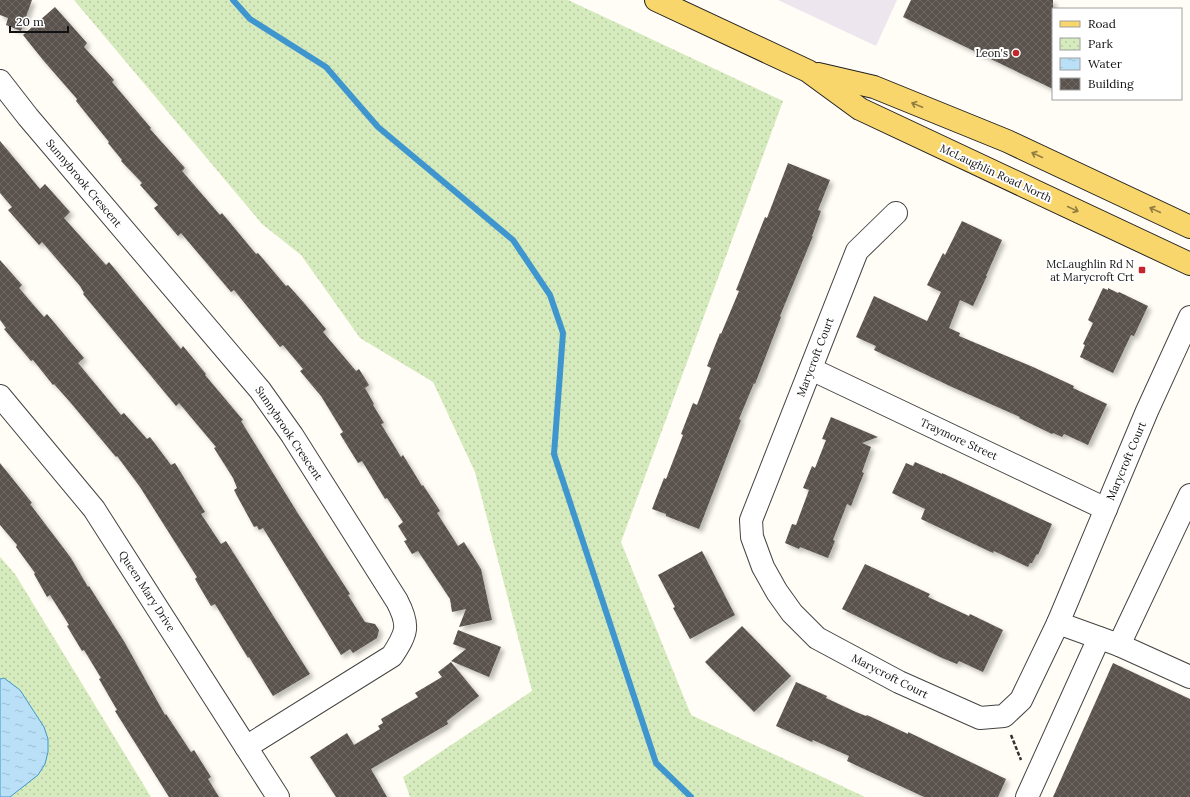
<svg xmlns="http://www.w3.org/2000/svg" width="1190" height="797" viewBox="0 0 1190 797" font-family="Lora,serif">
<defs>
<pattern id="park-dots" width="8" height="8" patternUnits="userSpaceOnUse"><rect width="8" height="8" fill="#d5ebbd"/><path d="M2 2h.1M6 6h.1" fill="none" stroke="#b6c8a1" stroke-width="1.8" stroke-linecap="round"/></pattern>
<pattern id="water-ripples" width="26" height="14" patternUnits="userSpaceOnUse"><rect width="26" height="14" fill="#b9e0f7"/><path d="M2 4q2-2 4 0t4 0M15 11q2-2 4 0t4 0" fill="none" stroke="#9ebfd3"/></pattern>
<pattern id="building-cross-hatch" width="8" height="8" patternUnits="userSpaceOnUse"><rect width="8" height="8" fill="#5a524d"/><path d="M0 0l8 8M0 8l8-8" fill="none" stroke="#6d6662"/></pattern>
<filter id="shadow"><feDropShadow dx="3.5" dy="3.5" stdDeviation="2" flood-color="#0004"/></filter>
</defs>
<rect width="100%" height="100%" fill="#fffdf5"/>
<polygon fill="#eee6ef" points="778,0 897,0 876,46"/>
<g fill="url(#park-dots)">
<polygon points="74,0 568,0 783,101 621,542 691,715 865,797 410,797 403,777 532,691 475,472 433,382 360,338 301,255 262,224"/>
<polygon points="0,557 15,574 151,797 0,797"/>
</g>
<polygon fill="url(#water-ripples)" stroke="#3f96cf" points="4,678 20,690 44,727 48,739 48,752 45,764 38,775 10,797 0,797 0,679"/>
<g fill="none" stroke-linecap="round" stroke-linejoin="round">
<polyline stroke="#3f96cf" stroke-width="6" points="233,0 250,19 326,67 378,127 513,240 550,295 563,333 554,454 656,763 691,797"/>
</g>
<g fill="url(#building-cross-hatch)" filter="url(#shadow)">
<polygon points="0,0 32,0 21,31 6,25 8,18 0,15"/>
<polygon points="911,0 1053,0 1053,89 903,17"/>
<polygon points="55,7 87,43 84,47 114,80 112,82 151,128 150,129 185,168 182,171 220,215 222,213 256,254 258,253 286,286 288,285 305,304 326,329 323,332 356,371 359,369 369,385 365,388 374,404 373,405 384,423 381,424 401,457 403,455 422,486 423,485 440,511 437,513 458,546 464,542 481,569 492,620 459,627 466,609 452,612 450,599 418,551 412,554 404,541 407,540 398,526 403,522 387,498 385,499 362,461 358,463 340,434 343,432 321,396 300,371 303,369 283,345 280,347 234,290 231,292 181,233 178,236 154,208 158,205 140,185 142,183 121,161 122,160 108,143 109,142 76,101 77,99 43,60 23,35"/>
<polygon points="0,141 40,189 45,184 70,212 64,218 106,265 109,262 181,349 183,346 206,374 205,375 243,420 241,421 297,512 350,594 348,595 365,622 375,624 379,630 377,638 353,653 350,649 341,655 263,528 259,530 257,526 254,527 236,494 234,490 237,488 233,478 214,448 216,447 179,403 176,406 83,294 84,293 80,286 42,242 39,245 8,210 12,207 0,193"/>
<polygon points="788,163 830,180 818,210 821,211 812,236 813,236 780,316 781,317 755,384 754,383 739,419 741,420 699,529 666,516 666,514 652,509 664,478 666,479 683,435 681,434 693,403 697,405 711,368 707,366 720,333 721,334 739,291 736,290 765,217 767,218"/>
<polygon points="962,221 1002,240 986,276 987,276 973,306 960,300 949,328 960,333 959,336 1033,367 1074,386 1073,388 1107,404 1088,445 1064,434 1062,437 1053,433 1052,434 1019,418 1020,417 952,387 874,350 876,346 856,337 874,296 927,321 941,292 927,285 943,253 945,255"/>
<polygon points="0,260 22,285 19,288 44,317 47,314 84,358 78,363 121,415 124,413 147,439 150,437 171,465 175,463 205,512 201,514 221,544 226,541 310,674 273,696 249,657 248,658 215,604 211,606 195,579 197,577 140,487 117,456 116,457 70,402 54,384 53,385 33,360 31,361 4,329 6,328 0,320"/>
<polygon points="1103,288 1108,290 1108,288 1118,293 1119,292 1148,306 1134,336 1131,335 1113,373 1080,357 1085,345 1083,344 1093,323 1088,320"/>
<polygon points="831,417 878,437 862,443 871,447 862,472 864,473 851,506 847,504 833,540 835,541 828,558 800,547 799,549 785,543 792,524 796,525 809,490 803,488 812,466 815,468 826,440 822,439"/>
<polygon points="915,462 942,474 942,473 1052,524 1038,555 1037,554 1032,563 1030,563 1028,567 994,551 993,553 921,519 925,509 892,493 906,463 913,466"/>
<polygon points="0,463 32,503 30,504 71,558 88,587 89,586 125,643 165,715 166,714 191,752 194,750 211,777 208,779 219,797 169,797 115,711 117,710 99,679 101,678 84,650 82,651 67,626 69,625 50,595 47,597 34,574 35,573 16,547 17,545 0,525"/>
<polygon points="702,551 735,615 690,639 673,608 675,607 658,575"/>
<polygon points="865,564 930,594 928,597 969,616 970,614 1003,630 983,672 959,661 957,664 942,658 842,609"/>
<polygon points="742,626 791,676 754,712 705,662"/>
<polygon points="458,630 501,647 489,677 451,661 466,649 453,644"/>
<polygon points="451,662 479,696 447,721 448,724 371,769 387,797 336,797 310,757 347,733 354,745 380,729 378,726 383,723 381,719 418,697 415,693 442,677 438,672"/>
<polygon points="1113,663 1190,699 1190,797 1053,797"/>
<polygon points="796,682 827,696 826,698 856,712 866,716 867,715 908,734 908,732 1006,779 998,797 924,797 847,761 849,756 813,740 812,742 776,726"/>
</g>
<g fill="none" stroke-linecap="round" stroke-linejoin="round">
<g stroke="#444" stroke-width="24">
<g id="minor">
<path d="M0 81 28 117 260 390 292 435 397 601C410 626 407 633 392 656L246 747"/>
<polyline points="896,213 857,251 751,520 752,537 763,567 777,592 792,613 817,638 899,682 980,718 1004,716 1021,700 1058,623 1147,411 1190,317"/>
<polyline points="811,369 1106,509"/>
<polyline points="0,396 94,509 278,797"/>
<polyline points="1058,623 1119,645 1190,677"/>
<polyline points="1119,645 1190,495"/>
<polyline points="1027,797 1099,638"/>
</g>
</g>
<g stroke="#222" stroke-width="24">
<g id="major">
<polyline points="656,0 808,71 860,109 1190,264"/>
<polyline points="818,74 874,87 1007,141 1190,227"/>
</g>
</g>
<polyline stroke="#333" stroke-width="2.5" stroke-dasharray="4 2" stroke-linecap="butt" points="1011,735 1021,760"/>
<use href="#minor" stroke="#fff" stroke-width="22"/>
<use href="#major" stroke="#f9d66b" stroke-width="22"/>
</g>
<defs><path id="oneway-shaft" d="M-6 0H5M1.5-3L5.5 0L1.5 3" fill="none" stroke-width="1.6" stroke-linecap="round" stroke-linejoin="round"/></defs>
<g stroke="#917d42">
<use href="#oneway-shaft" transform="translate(917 105) rotate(-158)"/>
<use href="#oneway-shaft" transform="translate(1037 155) rotate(-155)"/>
<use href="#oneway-shaft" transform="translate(1073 209) rotate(25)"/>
<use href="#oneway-shaft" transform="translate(1155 210) rotate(-155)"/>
</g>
<g fill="#c4262e" stroke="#fff" stroke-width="1.5">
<circle cx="1016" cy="53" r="4"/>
<rect x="1138" y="266" width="8" height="8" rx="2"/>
</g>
<g text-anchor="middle" stroke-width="4" stroke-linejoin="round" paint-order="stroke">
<g font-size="11" fill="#111" stroke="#fff" text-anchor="end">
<text x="1008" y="57">Leon's</text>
<text x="1134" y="268">McLaughlin Rd N<tspan x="1134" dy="13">at Marycroft Crt</tspan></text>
</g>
<g font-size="11" fill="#111" stroke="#fff">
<text transform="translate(996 173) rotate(25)" y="4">McLaughlin Road North</text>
<text transform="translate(84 183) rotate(50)" y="4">Sunnybrook Crescent</text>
<text transform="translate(815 357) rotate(-69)" y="4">Marycroft Court</text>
<text transform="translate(289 433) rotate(56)" y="4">Sunnybrook Crescent</text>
<text transform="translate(959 439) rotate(25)" y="4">Traymore Street</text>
<text transform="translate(1126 461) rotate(-67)" y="4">Marycroft Court</text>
<text transform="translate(147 591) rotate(57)" y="4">Queen Mary Drive</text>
<text transform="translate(890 676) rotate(27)" y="4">Marycroft Court</text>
</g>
</g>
<rect x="1052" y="8" width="130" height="92" fill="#ffffff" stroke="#a0a0a0"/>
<rect x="1060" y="21" width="20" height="6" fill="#f9d66b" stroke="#a0a0a0"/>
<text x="1088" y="28" font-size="12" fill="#111111">Road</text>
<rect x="1060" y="38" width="20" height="12" fill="url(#park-dots)" stroke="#a0a0a0"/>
<text x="1088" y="48" font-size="12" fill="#111111">Park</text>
<rect x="1060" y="58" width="20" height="12" fill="url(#water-ripples)" stroke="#a0a0a0"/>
<text x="1088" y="68" font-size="12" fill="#111111">Water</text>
<rect x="1060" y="78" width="20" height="12" fill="url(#building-cross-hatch)" stroke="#a0a0a0"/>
<text x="1088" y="88" font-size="12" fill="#111111">Building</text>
<path d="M10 26v6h58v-6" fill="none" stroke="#111111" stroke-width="2"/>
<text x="16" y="26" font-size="12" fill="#111111" stroke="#ffffff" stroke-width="3" paint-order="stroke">20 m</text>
</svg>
